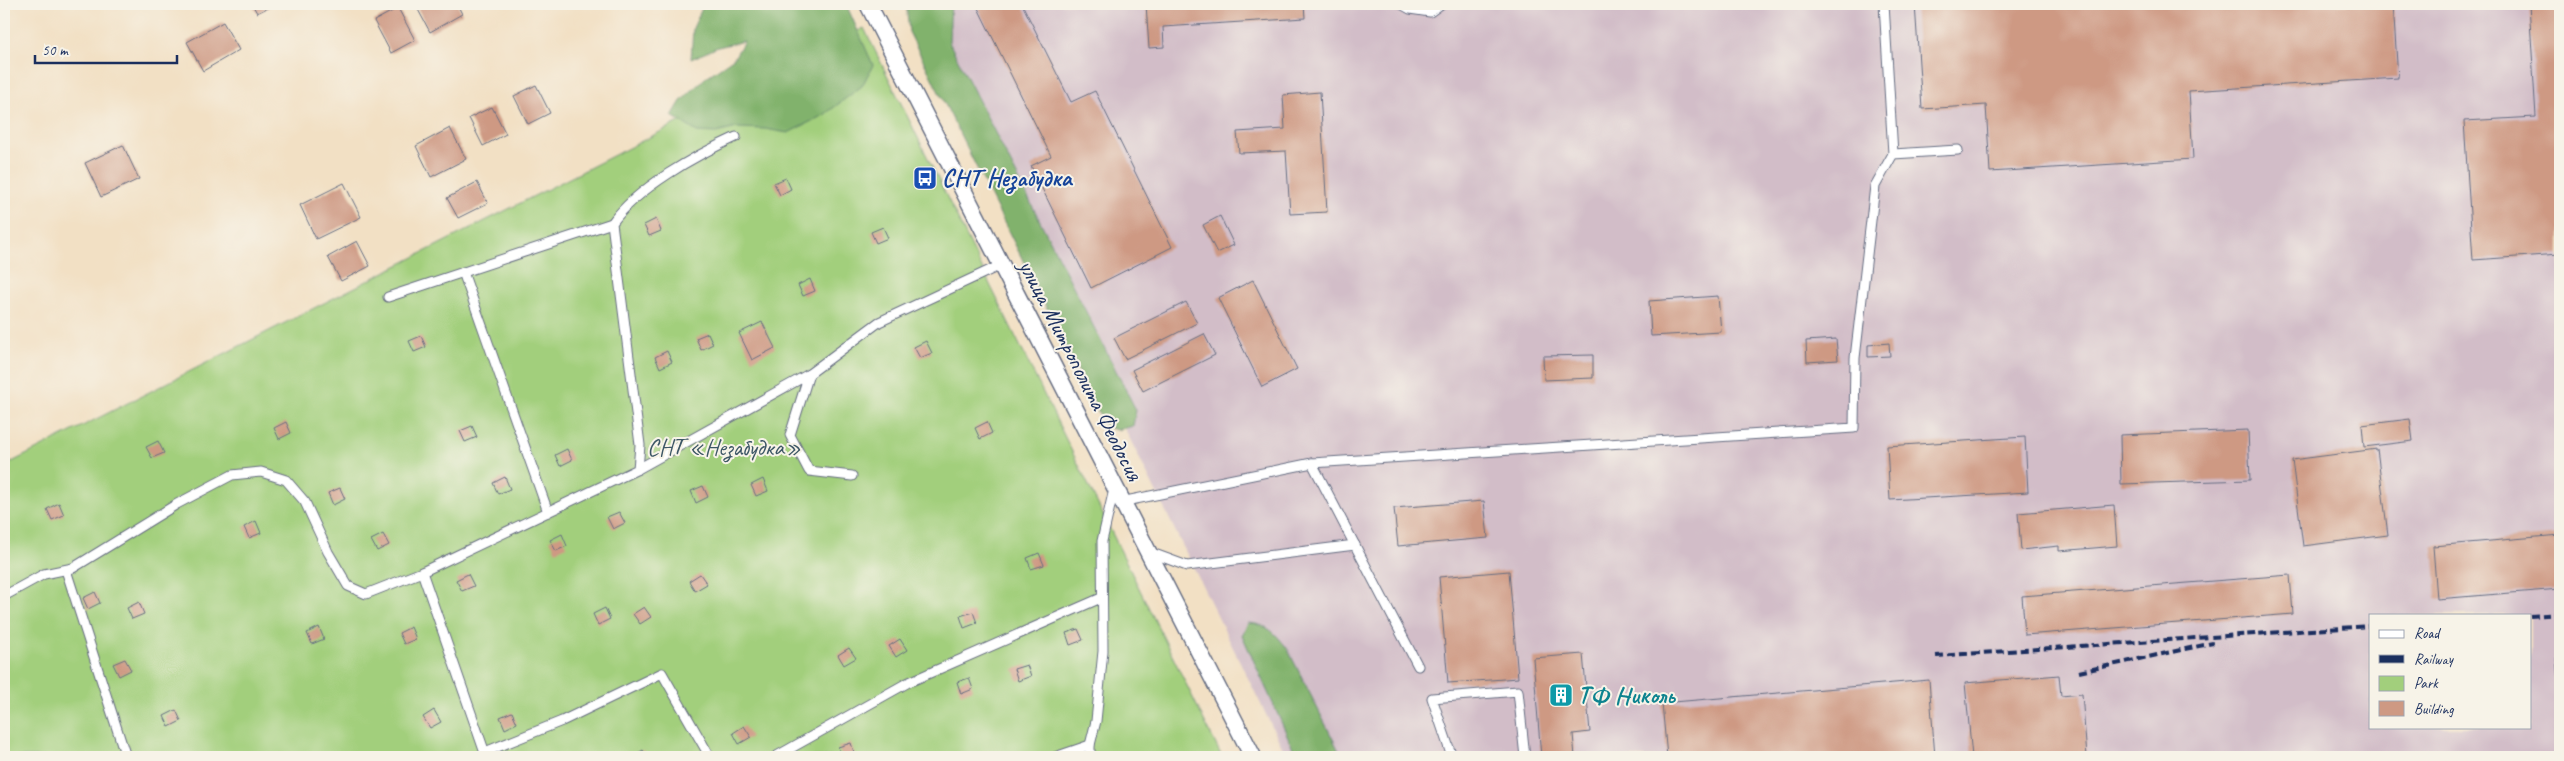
<svg xmlns="http://www.w3.org/2000/svg" width="2564" height="761" viewBox="0 0 2564 761" font-family="Caveat,sans-serif">
<rect width="100%" height="100%" fill="#f7f3e8"/>
<filter id="ink" filterUnits="userSpaceOnUse"><feTurbulence type="fractalNoise" baseFrequency=".02" numOctaves="2"/><feDisplacementMap in="SourceGraphic" scale="10" xChannelSelector="R" yChannelSelector="G"/><feConvolveMatrix kernelMatrix="1 2 1 2 8 2 1 2 1" color-interpolation-filters="sRGB"/></filter>
<filter id="wash" filterUnits="userSpaceOnUse"><feTurbulence type="fractalNoise" baseFrequency=".0096" numOctaves="4" result="noise"/><feDisplacementMap in="SourceGraphic" scale="20" xChannelSelector="R" yChannelSelector="G"/><feGaussianBlur stdDeviation="1.12" result="paint"/><feColorMatrix in="noise" values="0 0 0 0 0 0 0 0 0 0 0 0 0 0 0 0 0 1.4 0 .05"/><feComposite in="paint" operator="in"/></filter>
<g filter="url(#wash)">
<rect width="100%" height="100%" fill="#f2e0c4"/>
<path fill="#d2bdc8" fill-rule="evenodd" d="M915 4H2560V757H1287ZM2370 615H2530V727H2370Z"/>
<polygon fill="#a2cf7c" stroke="#5e7f6d" points="864,28 1222,757 4,757 4,466"/>
<g fill="#81b26c" stroke="#4e7065">
<polygon points="704,4 846,4 873,65 862,86 824,115 788,133 765,129 737,128 716,133 697,132 672,116 681,101 705,78 734,58 744,41 718,47 691,59 693,28"/>
<polygon points="906,4 951,4 949,42 1136,410 1133,426 1117,430 1106,427 909,32"/>
<path d="M1248 623C1268 624 1275 633 1287 648L1342 757H1297L1242 635Z"/>
</g>
<g id="blocks">
<g fill="#ce9983">
<polygon points="252,4 275,4 257,13"/>
<polygon points="415,4 457,4 462,14 430,32"/>
<polygon points="976,4 1022,4 1071,102 1095,91 1172,247 1091,288 1031,166 1051,156"/>
<polygon points="1146,4 1304,4 1305,18 1163,27 1164,47 1149,48"/>
<polygon points="1915,4 2393,4 2398,78 2189,91 2193,159 1990,172 1986,105 1922,109"/>
<polygon points="2529,4 2560,4 2560,254 2473,260 2464,121 2536,117"/>
<polygon points="398,8 415,40 391,53 374,21"/>
<polygon points="223,22 239,50 203,71 187,42"/>
<polygon points="536,85 550,113 528,124 514,96"/>
<polygon points="1320,92 1327,212 1290,214 1286,151 1239,153 1237,132 1285,129 1283,95"/>
<polygon points="492,107 506,134 483,146 469,118"/>
<polygon points="450,128 466,159 431,177 416,146"/>
<polygon points="123,145 139,179 101,197 85,163"/>
<polygon points="786,178 791,189 780,195 774,183"/>
<polygon points="477,182 488,203 458,218 447,198"/>
<polygon points="344,183 361,217 316,239 300,205"/>
<polygon points="1220,216 1234,245 1217,253 1203,225"/>
<polygon points="656,219 661,231 649,236 644,225"/>
<polygon points="883,227 888,238 876,243 871,232"/>
<polygon points="357,241 370,266 341,281 328,257"/>
<polygon points="810,279 815,291 803,296 798,285"/>
<polygon points="1253,280 1297,369 1262,387 1218,298"/>
<polygon points="1718,296 1721,332 1651,336 1649,301"/>
<polygon points="1186,302 1197,323 1125,359 1114,338"/>
<polygon points="762,322 775,348 752,360 739,333"/>
<polygon points="708,333 713,344 701,350 696,338"/>
<polygon points="1204,334 1215,355 1143,391 1132,370"/>
<polygon points="421,336 426,347 414,352 409,341"/>
<polygon points="1836,339 1838,360 1807,362 1806,341"/>
<polygon points="926,341 932,353 920,358 914,347"/>
<polygon points="1889,343 1890,356 1868,357 1868,345"/>
<polygon points="667,351 672,362 660,368 655,357"/>
<polygon points="1593,355 1593,378 1544,380 1543,356"/>
<polygon points="2410,419 2413,441 2364,447 2362,425"/>
<polygon points="286,422 291,433 279,439 274,428"/>
<polygon points="987,422 992,433 980,439 975,428"/>
<polygon points="472,426 477,437 465,442 460,431"/>
<polygon points="2248,430 2250,480 2121,484 2120,435"/>
<polygon points="2025,437 2028,492 1890,500 1887,446"/>
<polygon points="158,441 164,453 152,458 146,447"/>
<polygon points="567,449 572,460 560,466 555,455"/>
<polygon points="2377,449 2388,535 2303,546 2292,460"/>
<polygon points="505,477 510,489 498,494 493,483"/>
<polygon points="763,479 768,491 756,496 751,485"/>
<polygon points="703,486 708,497 696,503 691,491"/>
<polygon points="340,488 345,499 333,505 328,493"/>
<polygon points="1484,501 1488,538 1398,546 1394,508"/>
<polygon points="59,503 64,515 52,520 47,509"/>
<polygon points="2114,505 2117,546 2059,551 2059,546 2021,550 2018,513"/>
<polygon points="619,512 625,523 613,529 607,517"/>
<polygon points="256,521 261,533 249,538 244,527"/>
<polygon points="383,534 389,545 377,551 371,540"/>
<polygon points="562,534 567,546 556,551 550,540"/>
<polygon points="2560,535 2560,589 2437,599 2433,546"/>
<polygon points="1039,553 1044,565 1031,569 1027,558"/>
<polygon points="1509,571 1518,678 1448,683 1439,577"/>
<polygon points="468,574 474,586 462,591 456,580"/>
<polygon points="700,574 707,584 695,591 689,581"/>
<polygon points="2290,575 2293,614 2025,635 2022,596"/>
<polygon points="95,592 100,603 88,609 83,598"/>
<polygon points="139,602 144,614 132,619 127,608"/>
<polygon points="644,607 651,617 640,624 633,614"/>
<polygon points="605,608 610,619 598,625 593,614"/>
<polygon points="973,612 977,623 964,628 960,616"/>
<polygon points="319,627 324,639 312,644 307,633"/>
<polygon points="411,627 416,639 404,644 399,633"/>
<polygon points="1078,629 1083,640 1070,645 1066,633"/>
<polygon points="900,639 907,650 896,657 889,646"/>
<polygon points="849,648 856,658 844,665 838,655"/>
<polygon points="1583,654 1590,732 1573,734 1575,757 1541,757 1533,658"/>
<polygon points="2560,657 2560,695 2559,695 2556,658"/>
<polygon points="125,659 131,670 119,676 113,664"/>
<polygon points="1027,665 1031,676 1018,681 1014,669"/>
<polygon points="2059,675 2061,696 2082,694 2087,757 1972,757 1965,683"/>
<polygon points="969,678 973,689 961,694 957,682"/>
<polygon points="1929,680 1935,757 1667,757 1662,703"/>
<polygon points="176,710 181,721 169,727 164,716"/>
<polygon points="434,710 441,722 430,728 423,717"/>
<polygon points="512,712 517,723 505,729 500,717"/>
<polygon points="744,726 751,737 739,744 733,733"/>
<polygon points="851,743 855,755 842,757 838,747"/>
<polygon points="643,750 647,757 631,757"/>
</g>
</g>
</g>
<g filter="url(#ink)">
<use href="#blocks" fill-opacity="0" stroke="#666d82" stroke-width="1"/>
<g fill="none" stroke-linecap="round" stroke-linejoin="round">
<g stroke="#666d82" stroke-width="11">
<g id="lane">
<polyline points="1401,4 1410,9 1430,12 1441,4"/>
<polyline points="1884,4 1893,154 1958,150"/>
<polyline points="463,272 548,512"/>
<polyline points="388,297 612,223"/>
<polyline points="1312,463 1418,666"/>
<polyline points="638,469 809,374"/>
<polyline points="852,476 809,471 790,435 809,374 879,322 1001,265"/>
<polyline points="1121,502 1312,463 1854,428 1855,358 1875,186 1893,154"/>
<polyline points="1149,552 1187,566 1355,545"/>
<polyline points="66,570 126,757"/>
<polyline points="422,572 486,756"/>
<path d="M4 596 44 574 73 568 177 504 232 475 261 472 286 480 305 502 328 552 348 586 366 594 422 572 638 469 640 445 612 223C637 188 696 155 736 137"/>
<polyline points="485,752 562,721 662,673 710,757"/>
<polyline points="775,757 907,683 1101,598"/>
<polyline points="1055,757 1090,745"/>
<polyline points="1090,757 1090,745 1096,721 1103,651 1102,541 1114,489"/>
<polyline points="1452,757 1432,698 1518,691 1525,757"/>
</g>
</g>
<g stroke="#666d82" stroke-width="19">
<polyline id="street" points="868,4 1253,757"/>
</g>
<use href="#lane" stroke="#fff" stroke-width="9"/>
<use href="#street" stroke="#fff" stroke-width="16"/>
<g stroke="#1b2f5e" stroke-width="4" stroke-dasharray="8 4" stroke-linecap="butt">
<polyline points="2530,616 2560,614"/>
<polyline points="1936,656 2370,626"/>
<polyline points="2079,672 2213,643"/>
</g>
</g>
</g>
<defs>
<g id="bus-square" transform="scale(1.25)"><rect x="-9" y="-9" width="18" height="18" rx="4" fill="#1a4fb4" stroke="#f7f3e8"/><path d="M-5-6H5V4H4V6H2V4H-2V6H-4V4H-5ZM-3.5-4V0h7V-4ZM-3.5 1.2v1.5H-2V1.2ZM2 1.2v1.5H3.5V1.2Z" fill="#fff"/></g>
<g id="building-square" transform="scale(1.25)"><rect x="-9" y="-9" width="18" height="18" rx="4" fill="#0f9aa8" stroke="#f7f3e8"/><path d="M-4-6H4V6H1V3H-1V6H-4ZM-2.5-4.3h1.7v1.8h-1.7ZM.8-4.3h1.7v1.8H.8ZM-2.5-1h1.7V.8h-1.7ZM.8-1h1.7V.8H.8Z" fill="#fff"/></g>
</defs>
<g fill-rule="evenodd">
<use href="#bus-square" x="925" y="178"/>
<use href="#building-square" x="1561" y="695"/>
</g>
<g text-anchor="middle" stroke-width="4" stroke-linejoin="round" paint-order="stroke">
<g font-size="24" font-weight="bold" fill="#164399" stroke="#f7f3e8" text-anchor="start">
<text x="942" y="186">СНТ Незабудка</text>
</g>
<g font-size="24" fill="#1b2f5e" stroke="#f7f3e8">
<text transform="translate(1081 370) rotate(63)" y="8">улица Митрополита Феодосия</text>
</g>
<g font-size="24" fill="#3d5766" stroke="#f7f3e8">
<text x="724" y="455">СНТ «Незабудка»</text>
</g>
<g font-size="24" font-weight="bold" fill="#0d838f" stroke="#f7f3e8" text-anchor="start">
<text x="1578" y="703">ТФ Николь</text>
</g>
</g>
<rect width="2564" height="761" fill="none" stroke="#f7f3e8" stroke-width="20"/>
<rect x="2369" y="614" width="162" height="115" fill="#f7f3e8" stroke="#9fa5b1"/>
<rect x="2379" y="630" width="25" height="8" fill="#ffffff" stroke="#9fa5b1"/>
<text x="2414" y="638" font-size="15" fill="#1b2f5e">Road</text>
<rect x="2379" y="655" width="25" height="8" fill="#1b2f5e" stroke="#9fa5b1"/>
<text x="2414" y="664" font-size="15" fill="#1b2f5e">Railway</text>
<rect x="2379" y="676" width="25" height="15" fill="#a2cf7c" stroke="#9fa5b1"/>
<text x="2414" y="688" font-size="15" fill="#1b2f5e">Park</text>
<rect x="2379" y="701" width="25" height="15" fill="#ce9983" stroke="#9fa5b1"/>
<text x="2414" y="714" font-size="15" fill="#1b2f5e">Building</text>
<path d="M35 55v8h142v-8" fill="none" stroke="#1b2f5e" stroke-width="2.5"/>
<text x="42" y="55" font-size="15" fill="#1b2f5e" stroke="#f7f3e8" stroke-width="4" paint-order="stroke">50 m</text>
</svg>
